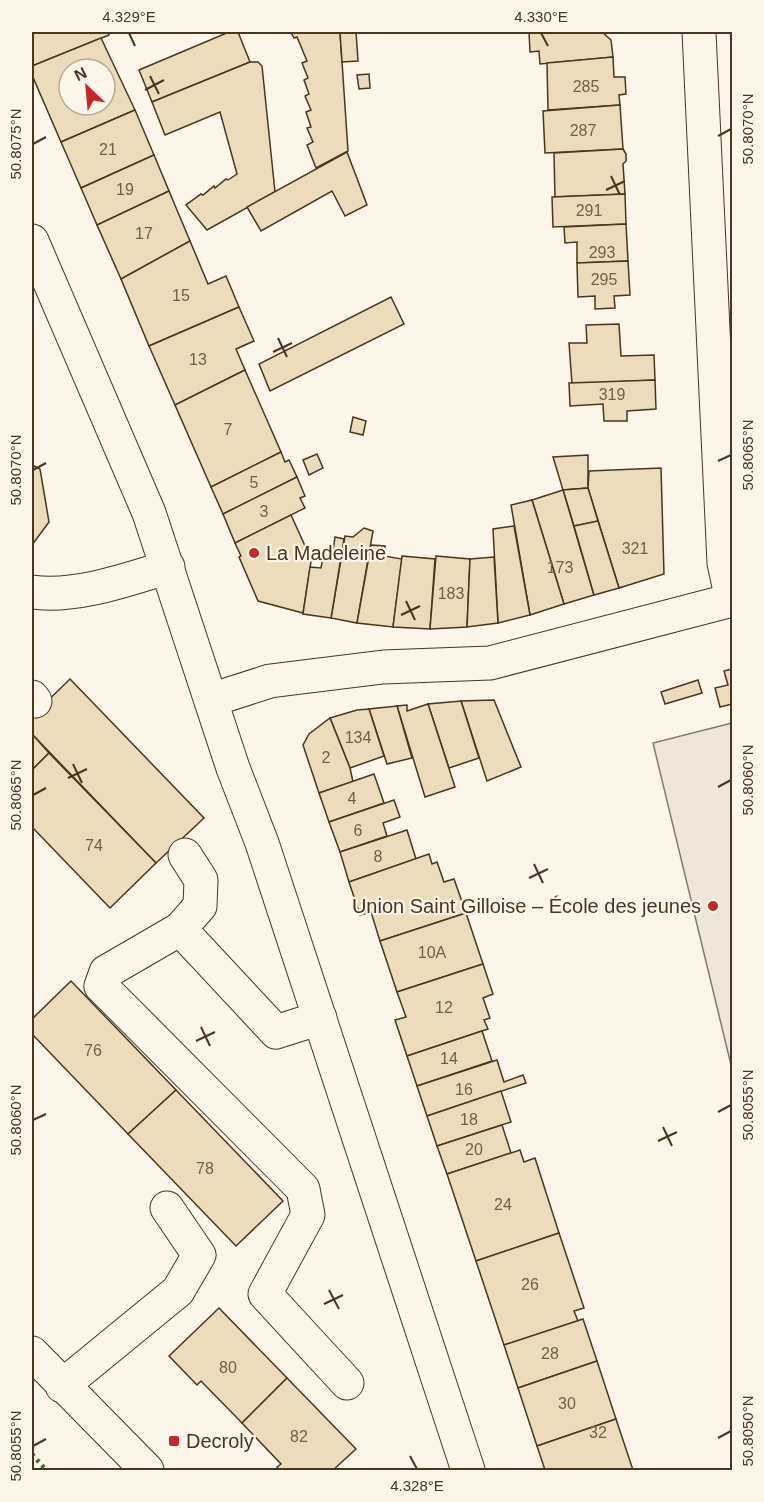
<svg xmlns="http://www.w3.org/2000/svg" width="764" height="1502" viewBox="0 0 764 1502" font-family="Arial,sans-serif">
<rect width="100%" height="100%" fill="#fbf6e9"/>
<polygon fill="#ede6d9" stroke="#887966" stroke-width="1.5" points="732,723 732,1069 653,743"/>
<g fill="#ecdcbc" stroke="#4a3520" stroke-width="1.5" fill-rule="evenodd">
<polygon points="32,32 108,32 109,35 32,66"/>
<polygon points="229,32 238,32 250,62 152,102 139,70"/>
<polygon points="291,32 340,32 348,151 316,168 307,145 313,142 307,128 311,127 306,112 311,110 305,96 309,94 304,80 308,78 302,63 307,61 297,37 294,38"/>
<polygon points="340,32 356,32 358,61 342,62"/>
<polygon points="529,32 602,32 611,40 613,57 540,64 539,51 530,52"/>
<path d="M101 38 135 110 61 142 32 75V66ZM69 69H105V105H69Z"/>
<polygon points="613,57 614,77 625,77 626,94 619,95 620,105 548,110 547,63"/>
<polygon points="250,62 258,62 262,66 275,192 207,230 186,205 201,194 203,195 214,186 215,188 226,179 228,180 237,174 220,112 165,135 152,102"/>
<polygon points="369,74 370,88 359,89 357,75"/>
<polygon points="620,105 623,149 545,153 543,111"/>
<polygon points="135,110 154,155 81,188 61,142"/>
<polygon points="623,149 626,154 626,161 623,164 625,194 555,197 554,153"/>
<polygon points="347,152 367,205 345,216 332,191 261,231 247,207"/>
<polygon points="154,155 169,191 97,225 81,188"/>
<polygon points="169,191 190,241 121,279 97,225"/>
<polygon points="625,194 626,224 553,227 552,197"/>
<polygon points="626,224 628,261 577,263 577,242 565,243 564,227"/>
<polygon points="190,241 208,284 226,276 239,307 149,346 121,279"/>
<polygon points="628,261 630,295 614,296 615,308 595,309 595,296 578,297 577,263"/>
<polygon points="391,297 404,324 270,391 259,364"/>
<polygon points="239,307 254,341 236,349 245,370 175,405 149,346"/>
<polygon points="619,324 621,356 654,355 655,380 572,384 569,343 587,343 586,325"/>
<polygon points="245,370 281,452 211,487 175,405"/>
<polygon points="655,380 656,409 627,411 627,421 604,421 603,404 570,406 569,383"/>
<polygon points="353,417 366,421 363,435 350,432"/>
<polygon points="281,452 285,462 289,460 297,477 223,514 211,487"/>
<polygon points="317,454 323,468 309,475 303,460"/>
<polygon points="588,455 588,488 563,490 553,457"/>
<polygon points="32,465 40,469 49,522 32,545"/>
<polygon points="661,468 664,574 619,588 588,488 589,471"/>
<polygon points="297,477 305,496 300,498 305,508 235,543 223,514"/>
<polygon points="588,488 598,521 574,526 563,490"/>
<polygon points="563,490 594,595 564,604 532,500"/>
<polygon points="532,500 564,604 530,615 511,505"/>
<polygon points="291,515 306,548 313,549 303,613 258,601 239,557 241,556 235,543"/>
<polygon points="598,521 619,588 594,595 574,526"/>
<polygon points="514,526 530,615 498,623 493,529"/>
<polygon points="364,528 373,531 357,623 331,618 345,536 353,537"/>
<polygon points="335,537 344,539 331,618 303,614 310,567 321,568 324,550 333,551"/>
<polygon points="371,545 385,546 384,556 402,559 393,627 357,623"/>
<polygon points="402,556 435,559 430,629 393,627"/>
<polygon points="436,556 470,559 467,627 430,629"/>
<polygon points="494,557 498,623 467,627 470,559"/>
<polygon points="732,669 732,704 720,707 715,688 728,685 724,671"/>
<polygon points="70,679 204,818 156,863 32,734 32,716"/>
<polygon points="698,680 702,693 665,704 661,692"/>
<polygon points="494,700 521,767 487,781 461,701"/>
<polygon points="461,701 479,758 449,768 428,704"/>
<polygon points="428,704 455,787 425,797 397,706 407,705 407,711"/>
<polygon points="397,706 412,758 387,764 369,709"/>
<polygon points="369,709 384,756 350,768 330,718 357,710"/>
<polygon points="330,718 350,768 353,782 319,793 303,745 309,734"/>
<polygon points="32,734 49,753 32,770"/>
<polygon points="49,753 156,863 110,908 32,827 32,770"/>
<polygon points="374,774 384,803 329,822 319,793"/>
<polygon points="394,800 400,817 383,823 387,836 340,852 329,822"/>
<polygon points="407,830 416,859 349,882 340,852"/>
<polygon points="429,854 432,864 437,862 444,882 454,879 466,913 380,941 371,912 360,915 349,882"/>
<polygon points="466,913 483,964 397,992 380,941"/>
<polygon points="483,964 493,994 483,998 490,1018 484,1020 488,1029 407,1056 395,1020 406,1017 397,992"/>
<polygon points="71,981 176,1090 128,1134 32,1034 32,1019"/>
<polygon points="482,1031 492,1061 417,1086 407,1056"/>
<polygon points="497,1060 504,1082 523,1075 526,1083 427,1116 417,1086"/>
<polygon points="176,1090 283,1201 236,1246 128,1134"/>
<polygon points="501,1091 511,1122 437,1146 427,1116"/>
<polygon points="502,1125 511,1153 447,1174 437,1146"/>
<polygon points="520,1150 524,1162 535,1158 559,1233 476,1261 447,1174"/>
<polygon points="559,1233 584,1308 574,1311 578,1321 504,1345 476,1261"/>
<polygon points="219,1308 287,1378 242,1423 201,1381 197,1385 169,1356"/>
<polygon points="583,1319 597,1361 518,1388 504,1345"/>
<polygon points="597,1361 616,1419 537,1446 518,1388"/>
<polygon points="287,1378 356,1449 333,1470 280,1470 277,1467 281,1464 242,1423"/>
<polygon points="616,1419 633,1470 545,1470 537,1446"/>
</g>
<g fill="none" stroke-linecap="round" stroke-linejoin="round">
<g stroke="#4a3520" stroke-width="35">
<g id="minor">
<polyline points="699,32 724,563 732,600"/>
<polyline points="32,241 149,513 233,768 262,843 468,1470"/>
<path d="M32 592C75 598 126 580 168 567"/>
<polyline points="32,697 35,701"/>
<polyline points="211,700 270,681 383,667 490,663 732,600"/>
<polyline points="185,855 201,880 200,906 180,929 276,1032 320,1018"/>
<polyline points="180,929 106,972 101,986 303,1189 308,1215 265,1294 347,1383"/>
<polyline points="32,1353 147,1470"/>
<polyline points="62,1386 178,1291 199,1255 167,1208"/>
</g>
</g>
<use href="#minor" stroke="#fbf6e9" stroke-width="33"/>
<polyline stroke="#436837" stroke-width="4.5" stroke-dasharray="3 4.5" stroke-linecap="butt" points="32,1454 46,1470"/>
</g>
<path fill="none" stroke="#4a3520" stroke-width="2" d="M129 33 135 46M541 33 548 46M150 76 159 94M145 90 164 80M718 136 731 129M33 144 46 137M611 176 620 195M606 190 625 181M278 338 287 357M273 352 292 343M718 461 731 455M33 470 46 463M406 601 415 620M401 615 420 606M73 764 82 783M68 778 87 769M718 787 731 780M33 795 46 788M534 864 543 883M529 878 548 869M201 1027 210 1046M196 1041 215 1032M718 1112 731 1105M33 1120 46 1114M663 1127 672 1146M658 1141 677 1132M329 1290 339 1309M324 1304 343 1295M718 1438 731 1431M33 1446 46 1439M410 1456 417 1469"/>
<g fill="#c62828" stroke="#fbf6e9" stroke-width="2">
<circle cx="254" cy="553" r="6"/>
<circle cx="713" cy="906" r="6"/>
<rect x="168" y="1435" width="12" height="12" rx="3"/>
</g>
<g text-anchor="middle" stroke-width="4.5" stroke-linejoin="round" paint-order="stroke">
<g font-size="16" fill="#725f47">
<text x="586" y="92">285</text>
<text x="583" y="136">287</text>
<text x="108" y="155">21</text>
<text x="125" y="195">19</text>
<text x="589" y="216">291</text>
<text x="144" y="239">17</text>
<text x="602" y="258">293</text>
<text x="604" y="285">295</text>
<text x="181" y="301">15</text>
<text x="198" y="365">13</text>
<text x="612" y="400">319</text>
<text x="228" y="435">7</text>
<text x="254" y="488">5</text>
<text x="264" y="517">3</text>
<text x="635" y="554">321</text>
<text x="560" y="573">173</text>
<text x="451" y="599">183</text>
<text x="358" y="743">134</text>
<text x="326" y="763">2</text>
<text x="352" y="804">4</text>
<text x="358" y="836">6</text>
<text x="94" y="851">74</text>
<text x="378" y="862">8</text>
<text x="432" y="958">10A</text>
<text x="444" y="1013">12</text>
<text x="93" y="1056">76</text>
<text x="449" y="1064">14</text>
<text x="464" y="1095">16</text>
<text x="469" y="1125">18</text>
<text x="474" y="1155">20</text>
<text x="205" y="1174">78</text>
<text x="503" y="1210">24</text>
<text x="530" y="1290">26</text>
<text x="550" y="1359">28</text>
<text x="228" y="1373">80</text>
<text x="567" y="1409">30</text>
<text x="598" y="1438">32</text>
<text x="299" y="1442">82</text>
</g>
<g font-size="20" fill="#4a3520" stroke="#fbf6e9" text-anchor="start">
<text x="266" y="560">La Madeleine</text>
<text x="701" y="913" text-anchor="end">Union Saint Gilloise – École des jeunes</text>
<text x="186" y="1448">Decroly</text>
</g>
</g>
<rect width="764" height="1502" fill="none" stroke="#fbf6e9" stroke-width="66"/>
<g transform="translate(87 87) rotate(334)"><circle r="28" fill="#fbf6e9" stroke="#b4a999" stroke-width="1.5"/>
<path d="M0-4.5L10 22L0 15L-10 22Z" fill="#c62828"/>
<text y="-9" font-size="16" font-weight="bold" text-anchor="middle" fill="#4a3520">N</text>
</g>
<rect x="33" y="33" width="698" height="1436" fill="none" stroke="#4a3520" stroke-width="2"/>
<g font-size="15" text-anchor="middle" fill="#4a3520">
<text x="129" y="22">4.329°E</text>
<text x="541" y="22">4.330°E</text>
<text transform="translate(748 129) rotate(-90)" y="5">50.8070°N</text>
<text transform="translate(16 144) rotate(-90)" y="5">50.8075°N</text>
<text transform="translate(748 455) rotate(-90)" y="5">50.8065°N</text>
<text transform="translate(16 470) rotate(-90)" y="5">50.8070°N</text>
<text transform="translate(748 780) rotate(-90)" y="5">50.8060°N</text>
<text transform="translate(16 795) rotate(-90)" y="5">50.8065°N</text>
<text transform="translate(748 1105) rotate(-90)" y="5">50.8055°N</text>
<text transform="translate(16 1120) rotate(-90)" y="5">50.8060°N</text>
<text transform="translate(748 1431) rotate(-90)" y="5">50.8050°N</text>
<text transform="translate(16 1446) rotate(-90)" y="5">50.8055°N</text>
<text x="417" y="1491">4.328°E</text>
</g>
</svg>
